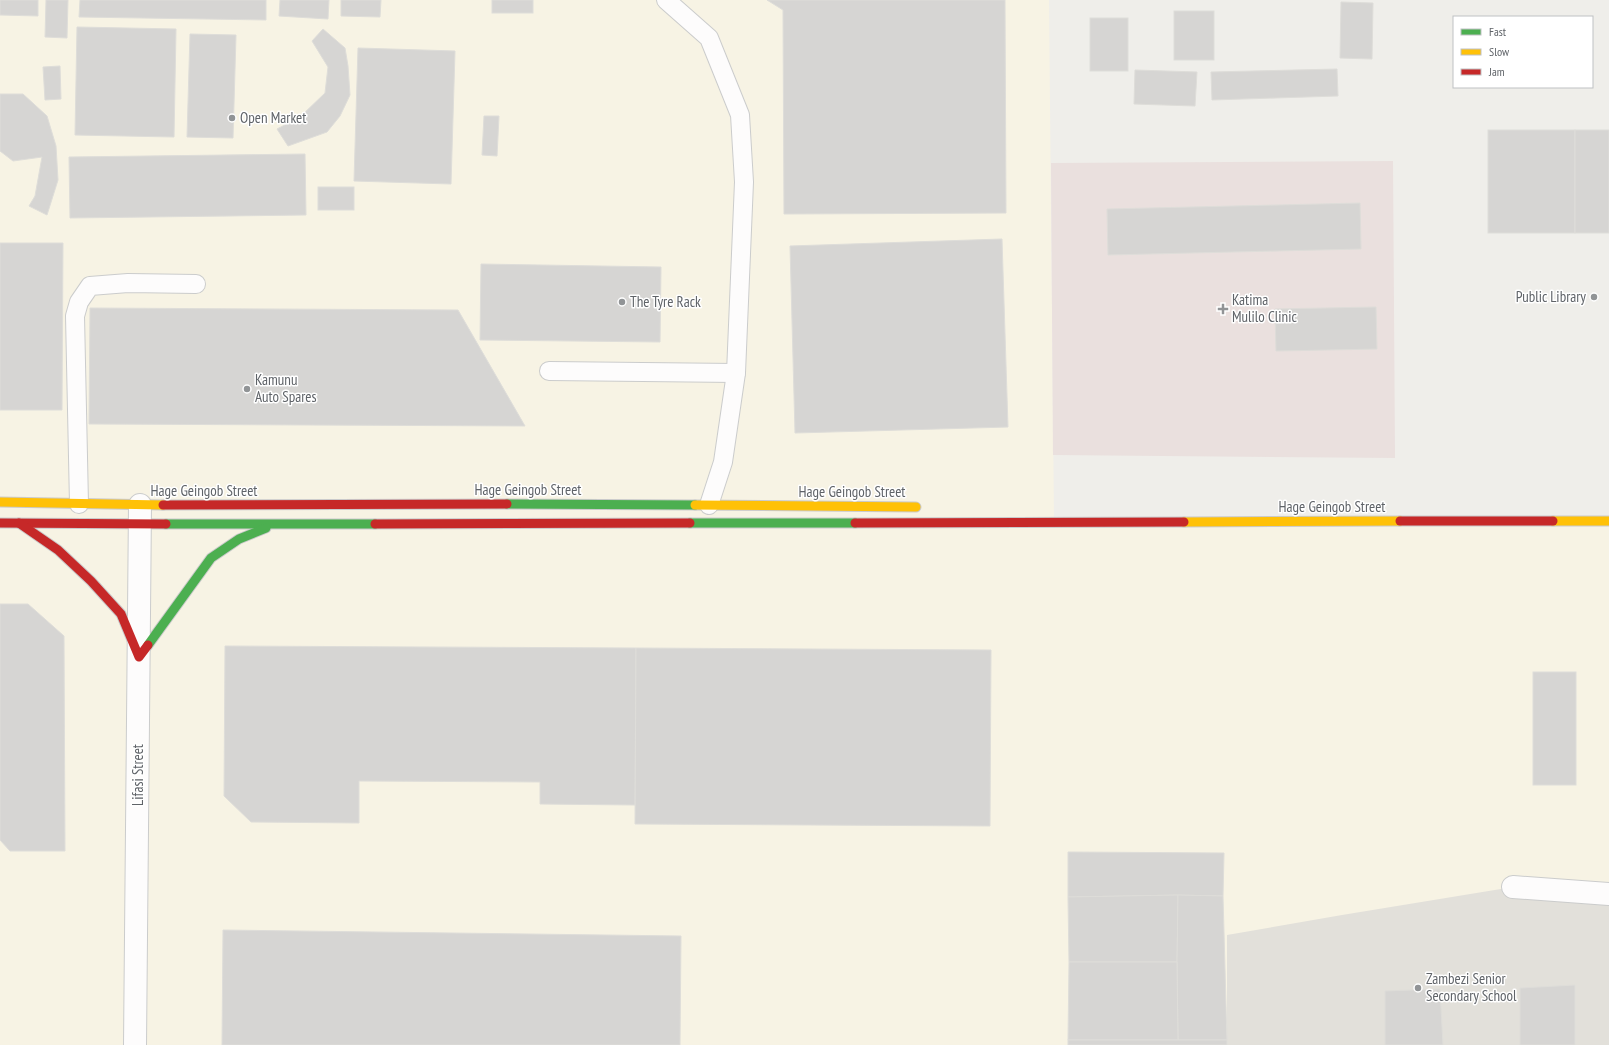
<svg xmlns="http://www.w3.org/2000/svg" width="1609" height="1045" viewBox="0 0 1609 1045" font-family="'PT Sans Narrow',sans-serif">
<rect width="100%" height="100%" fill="#efeeea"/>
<polygon fill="#f7f3e4" points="0,0 1049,0 1054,522 1609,521 1609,894 1227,935 1227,1045 0,1045"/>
<polygon fill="#e2e0da" points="1513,887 1609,894 1609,1045 1227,1045 1227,935 1342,915"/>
<polygon fill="#eae0de" points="1393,161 1395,458 1053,455 1051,163"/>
<g fill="#d6d5d3" stroke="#deddd9">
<polygon points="0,0 38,0 38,16 0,15"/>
<polygon points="46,0 68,0 67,38 45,37"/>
<polygon points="80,0 266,0 266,20 79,17"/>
<polygon points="280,0 329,0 328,19 279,16"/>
<polygon points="341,0 381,0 380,17 341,16"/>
<rect x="492" y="0" width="41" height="13"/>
<polygon points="767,0 1005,0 1006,213 784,214 783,10"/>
<polygon points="1341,2 1373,3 1372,59 1340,58"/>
<rect x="1174" y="11" width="40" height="49"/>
<rect x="1090" y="18" width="38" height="53"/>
<polygon points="77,27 176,29 174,137 75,135"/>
<polygon points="323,29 345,48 348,66 350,95 340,116 327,132 288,146 277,129 300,117 325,93 328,67 312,41"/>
<polygon points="190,34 236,35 233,138 187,137"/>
<polygon points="358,48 455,51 451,184 354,181"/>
<polygon points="60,66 61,99 45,100 43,67"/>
<polygon points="1337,69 1338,96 1212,100 1211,72"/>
<polygon points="1135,70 1197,72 1195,106 1134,104"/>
<polygon points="0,94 23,94 47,116 56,146 58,180 47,215 29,206 35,196 42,157 13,161 0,151"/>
<polygon points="484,116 499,116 497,156 482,155"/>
<rect x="1488" y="130" width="87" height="103"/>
<rect x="1575" y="130" width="34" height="103"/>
<polygon points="305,154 306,215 70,218 69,157"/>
<rect x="318" y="187" width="36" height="23"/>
<polygon points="1360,203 1361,249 1108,255 1107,209"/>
<polygon points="1002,239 1008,427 795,433 790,246"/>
<polygon points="0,243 63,243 62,410 0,410"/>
<polygon points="481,264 661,267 660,342 480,340"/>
<polygon points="1376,307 1377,349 1276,351 1275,309"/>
<polygon points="90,308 458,310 525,426 89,424"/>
<polygon points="0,604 28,604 64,636 65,851 10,851 0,840"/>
<polygon points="225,646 636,648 635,805 540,804 540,782 359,781 359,823 251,822 224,796"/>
<polygon points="636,648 991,650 990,826 635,824"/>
<rect x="1533" y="672" width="43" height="113"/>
<polygon points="1068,852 1224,853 1223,896 1178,895 1068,897"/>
<polygon points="1178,895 1177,962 1069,962 1068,897"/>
<polygon points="1178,895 1223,896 1227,1040 1178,1040 1177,962"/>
<polygon points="223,930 681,936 680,1045 222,1045"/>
<polygon points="1069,962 1177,962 1178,1040 1068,1040"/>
<polygon points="1575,985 1575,1045 1520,1045 1520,988"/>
<polygon points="1440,989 1443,1045 1385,1045 1385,991"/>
<rect x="1068" y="1040" width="159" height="5"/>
</g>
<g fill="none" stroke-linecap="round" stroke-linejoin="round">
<g stroke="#cbcccc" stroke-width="20">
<g id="lane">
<polyline points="666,0 709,38 740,115 744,182 736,373 723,462 709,505"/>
<polyline points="549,371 736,373"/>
<polyline points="79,504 75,316 79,302 90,286 128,283 196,284"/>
</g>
</g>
<g stroke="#cbcccc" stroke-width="24">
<g id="street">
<polyline points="1513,887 1609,894"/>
<polyline points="135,1045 140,505"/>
</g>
</g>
<g stroke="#cacacb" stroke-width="11">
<g id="fast">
<polyline points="507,504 695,505"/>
<polyline points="690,523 855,523"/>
<polyline points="166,524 375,524"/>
<polyline points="148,645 211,558 239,539 266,528"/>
</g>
</g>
<g stroke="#cacacb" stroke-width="11">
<g id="slow">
<polyline points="0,502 163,505"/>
<polyline points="695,505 916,507"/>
<polyline points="1553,521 1609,521"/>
<polyline points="1184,522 1400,521"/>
</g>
</g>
<g stroke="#cacacb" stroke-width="11">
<g id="jam">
<polyline points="163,505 507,504"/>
<polyline points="1400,521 1553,521"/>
<polyline points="0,523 166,524"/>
<polyline points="19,523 58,550 91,581 121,614 139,657 148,645"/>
<polyline points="855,523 1184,522"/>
<polyline points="375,524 690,523"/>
</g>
</g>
<use href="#lane" stroke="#fdfcfc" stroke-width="18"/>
<use href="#street" stroke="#fdfcfc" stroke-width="22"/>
<use href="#fast" stroke="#4caf50" stroke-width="9"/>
<use href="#slow" stroke="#ffc107" stroke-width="9"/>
<use href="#jam" stroke="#c62828" stroke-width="9"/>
</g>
<g fill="#919496" stroke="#fff" stroke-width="1.5">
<circle cx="232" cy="118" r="4"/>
<circle cx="1594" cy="297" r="4"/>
<circle cx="622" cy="302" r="4"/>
<path d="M1221 303h4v4h4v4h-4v4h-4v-4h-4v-4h4z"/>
<circle cx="247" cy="389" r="4"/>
<circle cx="1418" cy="988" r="4"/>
</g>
<g text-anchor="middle" stroke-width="3" stroke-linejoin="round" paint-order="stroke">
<g font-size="15" fill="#5f6368" stroke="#fff" text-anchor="start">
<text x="240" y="123">Open Market</text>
<text x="1586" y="302" text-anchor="end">Public Library</text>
<text x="1232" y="305">Katima<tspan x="1232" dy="17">Mulilo Clinic</tspan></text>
<text x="630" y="307">The Tyre Rack</text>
<text x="255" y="385">Kamunu<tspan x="255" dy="17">Auto Spares</tspan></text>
<text x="1426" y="984">Zambezi Senior<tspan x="1426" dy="17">Secondary School</tspan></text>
</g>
<g font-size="15" fill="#5f6368" stroke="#fff">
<text x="528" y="495">Hage Geingob Street</text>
<text x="204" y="496">Hage Geingob Street</text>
<text x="852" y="497">Hage Geingob Street</text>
<text x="1332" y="512">Hage Geingob Street</text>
<text transform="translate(138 775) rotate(-90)" y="5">Lifasi Street</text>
</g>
</g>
<rect x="1453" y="16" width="140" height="72" fill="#ffffff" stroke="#bfc1c3"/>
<rect x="1461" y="29" width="20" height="6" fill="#4caf50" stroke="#bfc1c3"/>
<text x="1489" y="36" font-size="12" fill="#5f6368">Fast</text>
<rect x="1461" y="49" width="20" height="6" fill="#ffc107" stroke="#bfc1c3"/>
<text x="1489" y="56" font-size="12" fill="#5f6368">Slow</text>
<rect x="1461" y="69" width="20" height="6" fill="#c62828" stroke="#bfc1c3"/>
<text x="1489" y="76" font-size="12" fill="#5f6368">Jam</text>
</svg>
